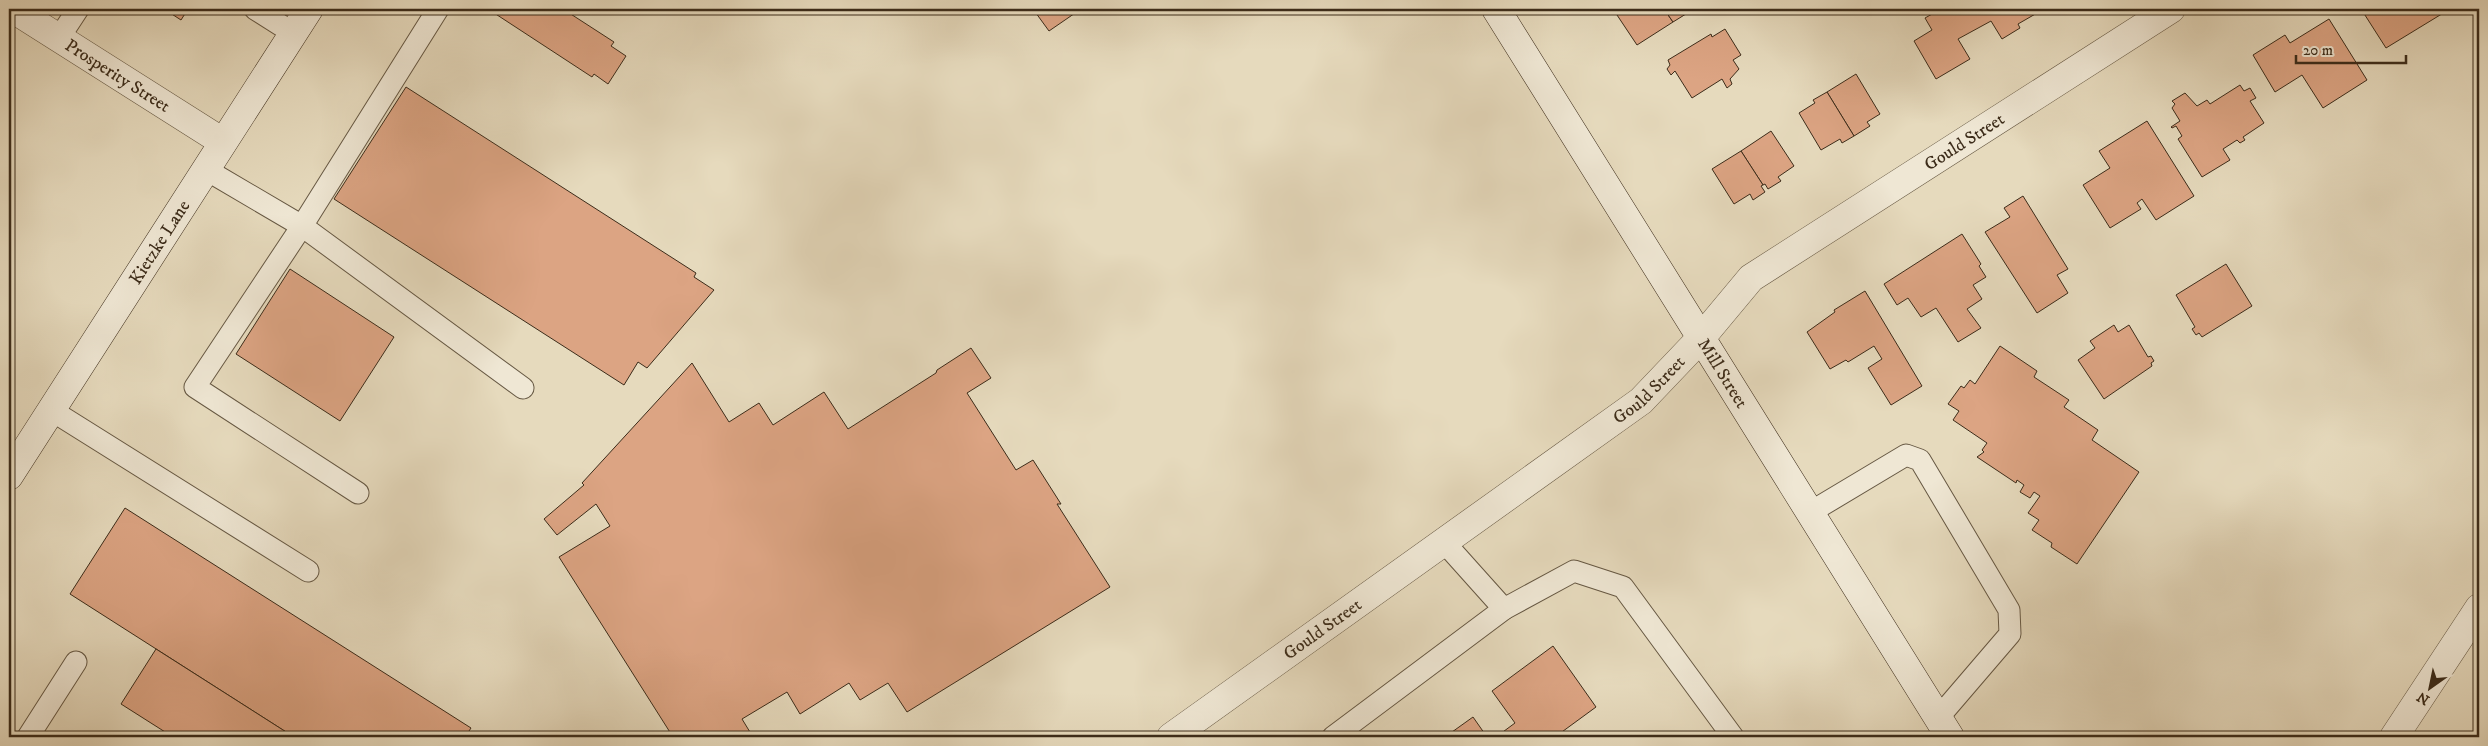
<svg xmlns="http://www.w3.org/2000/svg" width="2488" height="746" viewBox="0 0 2488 746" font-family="'IM FELL DW Pica',serif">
<rect width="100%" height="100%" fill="#e6dabd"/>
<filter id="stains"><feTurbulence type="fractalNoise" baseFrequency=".004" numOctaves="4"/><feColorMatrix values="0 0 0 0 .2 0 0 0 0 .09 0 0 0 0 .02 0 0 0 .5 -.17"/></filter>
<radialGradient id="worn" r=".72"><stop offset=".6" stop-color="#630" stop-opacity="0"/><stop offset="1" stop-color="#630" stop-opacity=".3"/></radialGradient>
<g fill="#dca483" stroke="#3c2c1a">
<polygon points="164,9 188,9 181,20"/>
<polygon points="488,9 563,9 614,42 611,46 626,56 608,84 594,74 592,77"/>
<polygon points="1033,9 1081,9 1049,31"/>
<polygon points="1613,9 1664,9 1673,22 1637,45"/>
<polygon points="1664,9 1694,9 1673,22"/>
<polygon points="1941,9 2044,9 2018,24 2020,28 2002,39 1991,21 1958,39 1970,59 1936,79 1914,41 1932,30 1925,18"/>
<polygon points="2367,9 2443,9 2445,12 2386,48 2363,12"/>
<polygon points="2329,19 2367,80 2323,108 2302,75 2275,92 2253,55 2285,35 2290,43"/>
<polygon points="1725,29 1741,55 1733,60 1739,69 1730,79 1732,84 1727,88 1722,79 1692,98 1675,71 1671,75 1667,69 1670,65 1668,60 1711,34 1712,37"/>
<polygon points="1856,74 1880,114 1867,122 1870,126 1854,136 1827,92"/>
<polygon points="2240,85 2244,91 2250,88 2256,98 2250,101 2264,123 2243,137 2245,140 2240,143 2237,140 2223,149 2230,160 2202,177 2178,139 2182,136 2176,126 2172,128 2171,127 2180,121 2172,108 2175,104 2172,101 2185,93 2197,106 2207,100 2210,104"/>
<polygon points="406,87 696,273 694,277 714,290 647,368 638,362 624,385 334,199"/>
<polygon points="1827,92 1854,136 1842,143 1840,139 1821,150 1799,113 1815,103 1813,100"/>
<polygon points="2147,121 2194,196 2156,220 2142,199 2137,203 2141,209 2110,228 2083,185 2110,168 2099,151"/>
<polygon points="1771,131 1794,166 1778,177 1781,181 1768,189 1765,184 1763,185 1741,151"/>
<polygon points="1741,151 1763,185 1761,186 1765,192 1753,200 1750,194 1734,204 1712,169"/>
<polygon points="2023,196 2068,269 2057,275 2068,293 2037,313 1985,232 2010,217 2004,208"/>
<polygon points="1962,234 1981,264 1979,266 1986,277 1973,285 1982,299 1967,309 1981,328 1958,342 1936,308 1921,317 1908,298 1897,305 1884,284"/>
<polygon points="2226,264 2252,306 2202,337 2199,333 2196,335 2192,329 2195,327 2176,295"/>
<polygon points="290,269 394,337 340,421 236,354"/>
<polygon points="1865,291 1922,386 1891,405 1868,368 1882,359 1874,346 1848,362 1846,360 1830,369 1807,332 1835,312 1834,310"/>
<polygon points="2114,325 2118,332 2129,325 2148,357 2151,356 2154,361 2151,363 2152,366 2104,399 2078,360 2095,348 2090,341"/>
<polygon points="2000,346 2037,371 2034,377 2069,400 2064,407 2098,430 2092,440 2139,472 2077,564 2051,547 2052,543 2032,530 2039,520 2028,513 2040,496 2034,492 2030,498 2020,492 2024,485 2017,480 2016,483 1977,457 1984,452 1982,450 1987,443 1953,420 1959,411 1948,404 1961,386 1964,388 1970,380 1975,384"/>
<polygon points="971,348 991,378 967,393 1016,470 1033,460 1061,504 1057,504 1110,587 907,712 888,683 860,700 849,683 800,714 787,692 742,719 753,737 673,737 559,557 610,526 596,504 557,535 544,519 584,485 582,483 692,363 729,422 759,403 773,425 824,392 848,429 936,373 937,370"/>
<polygon points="125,508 471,728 465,737 294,737 70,594"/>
<polygon points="1553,646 1596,707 1555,737 1496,737 1515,723 1492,691"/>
<polygon points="156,649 294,737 173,737 121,704"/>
<polygon points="1473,717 1487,737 1445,737"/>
</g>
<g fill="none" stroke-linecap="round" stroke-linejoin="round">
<g stroke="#665843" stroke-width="23">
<g id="service">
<polyline points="255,9 293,33"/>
<polyline points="59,38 78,9"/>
<polyline points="205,169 302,226 438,9"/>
<polyline points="51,410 308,571"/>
<polyline points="358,493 195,387 302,226 523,388"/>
<polyline points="1809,513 1906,455 1920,460 2009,610 2010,634 1938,718"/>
<polyline points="1444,542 1504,609 1574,571 1623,587 1733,737"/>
<polyline points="28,737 76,662"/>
<polyline points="1333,737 1504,609"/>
</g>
</g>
<g stroke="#665843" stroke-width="29">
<g id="minor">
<path id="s1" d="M13 9 223 142"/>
<path id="s2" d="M1171 737 1641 401 1701 338 1751 278 2171 9"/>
<polyline points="2394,737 2479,608"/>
</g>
</g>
<g stroke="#3c2c1a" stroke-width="29">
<g id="secondary">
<path id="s3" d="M1496 9 1950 737"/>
<path id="s4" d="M9 476 309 9"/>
</g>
</g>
<use href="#service" stroke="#efe7d4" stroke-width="21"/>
<use href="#minor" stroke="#efe7d4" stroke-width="28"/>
<use href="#secondary" stroke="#efe7d4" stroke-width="28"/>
</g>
<g text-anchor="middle" stroke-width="4.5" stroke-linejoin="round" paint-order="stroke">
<g font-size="18" fill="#3c2c1a" stroke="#efe7d4">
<text dy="6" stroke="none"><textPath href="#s1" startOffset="124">Prosperity Street</textPath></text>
<text dy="6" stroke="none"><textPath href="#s2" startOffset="996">Gould Street</textPath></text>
<text dy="6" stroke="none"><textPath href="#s4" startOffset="278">Kietzke Lane</textPath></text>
<text dy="6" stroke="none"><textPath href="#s3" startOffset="429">Mill Street</textPath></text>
<text dy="6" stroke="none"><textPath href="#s2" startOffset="591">Gould Street</textPath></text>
<text dy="6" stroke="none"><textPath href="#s2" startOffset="186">Gould Street</textPath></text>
</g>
</g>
<rect width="2488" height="746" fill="none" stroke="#e6dabd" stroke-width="30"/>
<rect x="10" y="10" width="2468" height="726" fill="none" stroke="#3c2c1a" stroke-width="2.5"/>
<rect x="15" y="15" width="2458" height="716" fill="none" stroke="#3c2c1a"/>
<g transform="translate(2430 688) rotate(213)" stroke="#efe7d4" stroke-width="4" paint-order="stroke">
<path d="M0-4L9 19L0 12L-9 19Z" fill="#3c2c1a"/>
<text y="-8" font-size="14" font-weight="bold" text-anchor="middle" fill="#3c2c1a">N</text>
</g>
<path d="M2296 55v8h110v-8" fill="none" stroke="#3c2c1a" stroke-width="2.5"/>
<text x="2303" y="55" font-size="15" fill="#3c2c1a" stroke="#efe7d4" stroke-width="4" paint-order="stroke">20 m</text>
<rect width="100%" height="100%" filter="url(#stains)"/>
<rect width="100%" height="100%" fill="url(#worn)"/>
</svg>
